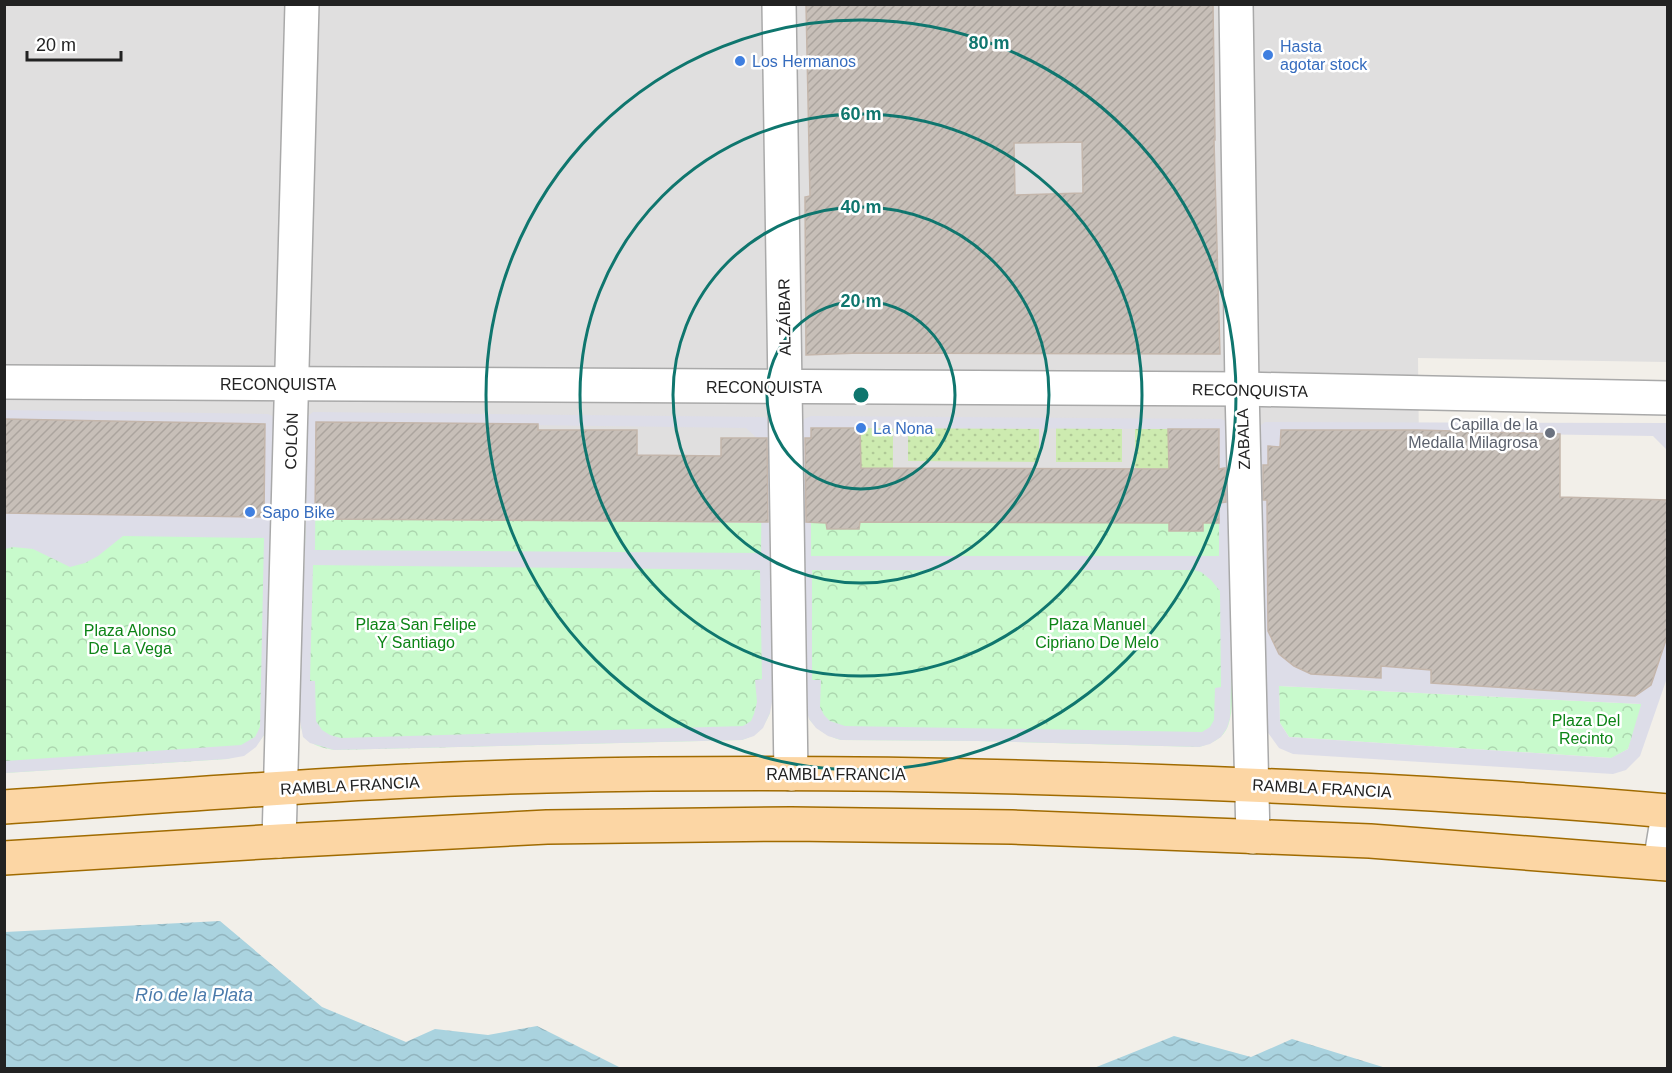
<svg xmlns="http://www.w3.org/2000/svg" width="1672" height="1073" viewBox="0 0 1672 1073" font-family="Arial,sans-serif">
<defs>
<pattern id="grass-dots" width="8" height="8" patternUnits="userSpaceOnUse" patternTransform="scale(1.5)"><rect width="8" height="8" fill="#cdebb0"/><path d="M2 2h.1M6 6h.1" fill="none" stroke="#b0c997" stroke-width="1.8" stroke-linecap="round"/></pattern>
<pattern id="park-crowns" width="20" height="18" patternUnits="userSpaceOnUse" patternTransform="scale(1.5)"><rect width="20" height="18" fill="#c8facc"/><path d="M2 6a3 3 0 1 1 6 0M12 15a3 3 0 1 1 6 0" fill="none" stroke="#acd6af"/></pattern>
<pattern id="water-waves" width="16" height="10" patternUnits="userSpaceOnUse" patternTransform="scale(1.5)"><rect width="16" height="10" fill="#aad3df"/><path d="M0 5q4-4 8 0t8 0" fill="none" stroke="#92b5bf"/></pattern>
<pattern id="building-hatch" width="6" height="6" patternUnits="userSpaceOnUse" patternTransform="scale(1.5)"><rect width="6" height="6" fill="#c7bfb8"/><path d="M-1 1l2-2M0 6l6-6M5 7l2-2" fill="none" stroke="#aba49e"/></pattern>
</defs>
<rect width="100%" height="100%" fill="#f2efe9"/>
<polygon fill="#e0dfdf" points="5,5 1667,5 1667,362 1418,358 1420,537 5,513"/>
<g fill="url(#grass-dots)">
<polygon points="860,428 893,428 893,468 861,468"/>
<polygon points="908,428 1039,429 1039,462 908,461"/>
<polygon points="1056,428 1122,429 1122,462 1056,462"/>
<polygon points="1135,429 1168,429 1169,469 1135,468"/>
</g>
<g fill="url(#park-crowns)">
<path d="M5 513 274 518 264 735C254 750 245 755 227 759L5 773Z"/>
<path d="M306 519 765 523 770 713C763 728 758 735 742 740L334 750C318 747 306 744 301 727Z"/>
<path d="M801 522 1219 523C1222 564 1225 606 1228 648 1230 670 1236 704 1228 726 1223 739 1212 743 1199 747L978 741 841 740C827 736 818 730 809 719Z"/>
<polygon points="1279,686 1642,704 1639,719 1628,749 1612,758 1289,737 1280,723"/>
</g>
<g fill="#dddde8" fill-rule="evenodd">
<polygon points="5,410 268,414 275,417 268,721 264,735 256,747 244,756 227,759 5,773 5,761 241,745 255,737 260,727 264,538 123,536 98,556 85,563 70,567 33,549 13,547 5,549 5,513 264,517 265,424 5,419"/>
<path d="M313 412 764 417 768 419 771 427 770 523 773 697 770 713 763 728 754 736 742 740 334 750 310 743 303 737 299 715 306 519 307 420 308 416ZM316 422 746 428 762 443 761 553 315 550ZM313 565 760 570 762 679 755 680 757 702 754 714 751 721 743 726 341 738 330 735 322 730 316 721 315 681H310Z"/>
<path d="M811 416 1221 419 1226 421 1228 425 1231 686 1230 718 1227 728 1221 737 1210 744 1199 747 978 741 841 740 828 736 816 728 809 719 804 701 802 426 804 419ZM811 428 1219 429V556H811ZM1194 570 1201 572 1211 580 1220 591 1221 687 1215 688 1214 720 1210 727 1202 732 845 726 830 721 824 715 820 707 821 680H812V570Z"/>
<path d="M1265 422 1667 423V450L1653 436 1281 430 1280 447H1268V631L1279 654 1294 666 1311 674 1381 677V666L1431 670V683L1667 634V678L1640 756 1626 770 1613 774 1293 754 1279 748 1266 730 1263 722 1261 425ZM1279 686 1641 704V705L1628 749 1611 758 1289 737 1280 723Z"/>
</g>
<g fill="url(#water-waves)">
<polygon points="220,921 322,1007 406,1042 435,1029 488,1035 537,1026 621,1068 5,1068 5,932"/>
<polygon points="1174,1036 1251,1057 1292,1039 1386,1068 1094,1068"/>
</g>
<g fill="url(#building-hatch)" stroke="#c4b6ab" stroke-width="1.5" fill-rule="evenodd">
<path d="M806 4H1213L1215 140H1214L1220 354 859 353 806 355 805 197 810 196ZM1082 142 1083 193 1015 195 1014 143Z"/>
<polygon points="4,419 265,424 264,517 4,513"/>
<polygon points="316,422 538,424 538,430 637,430 637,455 721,456 721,438 767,438 768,522 315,519"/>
<polygon points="811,428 860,428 861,468 1169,469 1168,429 1219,429 1219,469 1225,468 1226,502 1219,503 1219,523 1203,523 1203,531 1169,531 1169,523 860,522 859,529 827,529 826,523 806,522 805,438 811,438"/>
<polygon points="1281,430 1417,430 1560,434 1560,497 1668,500 1668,634 1651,685 1635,696 1431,683 1431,670 1381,666 1381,678 1311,674 1294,666 1279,654 1268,631 1267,500 1263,500 1263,465 1268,465 1268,446 1280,447"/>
</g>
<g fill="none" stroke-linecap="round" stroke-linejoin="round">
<g stroke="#a9a9a9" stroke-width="36">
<g id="street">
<polyline points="779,4 791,774"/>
<polyline points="1236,4 1242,389 1253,837"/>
<polyline points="4,382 1242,389 1668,398"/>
<polyline points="279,841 302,4"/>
<polyline points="1660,863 1668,815"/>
</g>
</g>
<g stroke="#a06b00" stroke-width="36">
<g id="primary">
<path d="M4 807C185 795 366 780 547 776 765 771 982 774 1200 783 1356 789 1512 797 1668 811"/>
<polyline points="4,858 279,841 547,827 791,824 1012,827 1370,841 1668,864"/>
</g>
</g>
<use href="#street" stroke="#fff" stroke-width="33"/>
<use href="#primary" stroke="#fcd6a4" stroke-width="33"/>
</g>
<g fill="none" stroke="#0f766e" stroke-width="3">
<circle cx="861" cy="395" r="94"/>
<circle cx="861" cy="395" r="188"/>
<circle cx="861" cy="395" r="281"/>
<circle cx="861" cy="395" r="375"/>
</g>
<g fill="#3f7fe0" stroke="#fff" stroke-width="2">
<circle cx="1268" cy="55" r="6"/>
<circle cx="740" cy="61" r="6"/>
<circle cx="861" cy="428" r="6"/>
<circle cx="250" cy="512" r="6"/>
</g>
<circle fill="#6b7280" stroke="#fff" stroke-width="2" cx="1550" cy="433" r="6"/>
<g text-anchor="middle" stroke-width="5" stroke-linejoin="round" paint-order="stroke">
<g font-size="16" fill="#366cbe" stroke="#fff" text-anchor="start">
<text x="1280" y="52">Hasta<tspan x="1280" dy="18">agotar stock</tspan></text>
<text x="752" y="67">Los Hermanos</text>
<text x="873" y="434">La Nona</text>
<text x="262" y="518">Sapo Bike</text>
</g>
<g font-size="16" fill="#222" stroke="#fff">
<text transform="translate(784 317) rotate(-91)" y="6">ALZÁIBAR</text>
<text x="278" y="390">RECONQUISTA</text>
<text x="764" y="393">RECONQUISTA</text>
<text transform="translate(1250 390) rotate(1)" y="6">RECONQUISTA</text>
<text transform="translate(1243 439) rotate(-92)" y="6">ZABALA</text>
<text transform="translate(291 441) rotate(-88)" y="6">COLÓN</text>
<text x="836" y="780">RAMBLA FRANCIA</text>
<text transform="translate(350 785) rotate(-3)" y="6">RAMBLA FRANCIA</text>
<text transform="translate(1322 788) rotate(3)" y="6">RAMBLA FRANCIA</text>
</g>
<g font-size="16" fill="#5b616d" stroke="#fff" text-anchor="end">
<text x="1538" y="430">Capilla de la<tspan x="1538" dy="18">Medalla Milagrosa</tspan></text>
</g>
<g font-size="16" fill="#0c8416" stroke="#fff">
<text x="416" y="630">Plaza San Felipe<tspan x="416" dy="18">Y Santiago</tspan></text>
<text x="1097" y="630">Plaza Manuel<tspan x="1097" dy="18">Cipriano De Melo</tspan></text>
<text x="130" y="636">Plaza Alonso<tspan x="130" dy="18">De La Vega</tspan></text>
<text x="1586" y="726">Plaza Del<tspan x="1586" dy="18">Recinto</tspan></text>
</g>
<g font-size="18" font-style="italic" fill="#4a7aab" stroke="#fff">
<text x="194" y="1001">Río de la Plata</text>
</g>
</g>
<circle cx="861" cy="395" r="9" fill="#0f766e" stroke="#fff" stroke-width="3"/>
<g font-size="18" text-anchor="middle" font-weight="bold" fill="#0f766e" stroke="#fff" stroke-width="5" stroke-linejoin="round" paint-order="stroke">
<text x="989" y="49">80 m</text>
<text x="861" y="120">60 m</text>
<text x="861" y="213">40 m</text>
<text x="861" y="307">20 m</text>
</g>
<rect width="1672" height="1073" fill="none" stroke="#222222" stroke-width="12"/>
<path d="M27 51v9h94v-9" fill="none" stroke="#222222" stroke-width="3"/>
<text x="36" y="51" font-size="18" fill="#222222" stroke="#ffffff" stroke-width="4.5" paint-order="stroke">20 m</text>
</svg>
